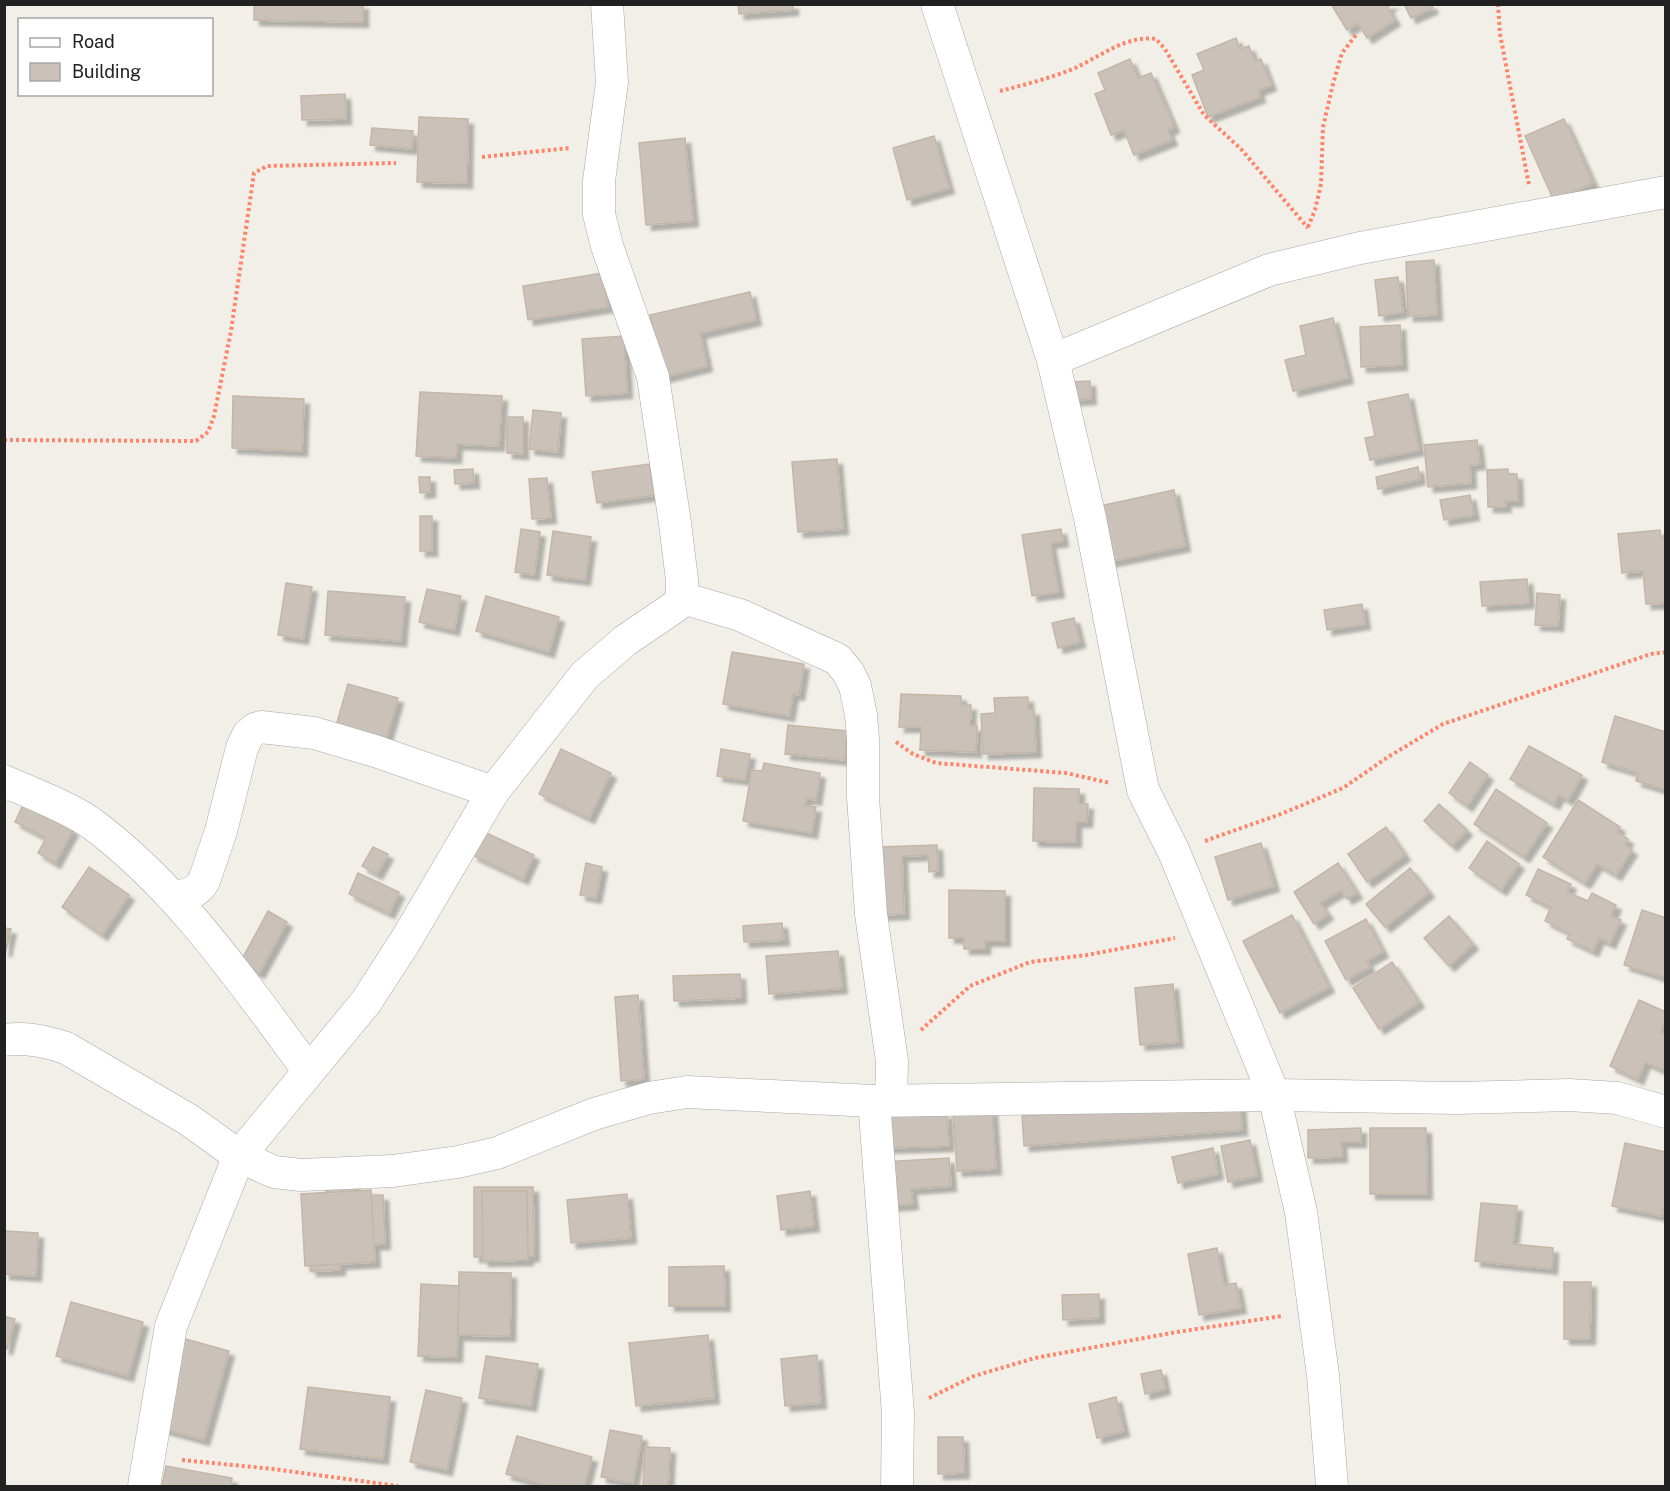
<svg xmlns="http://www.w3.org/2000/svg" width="1670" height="1491" viewBox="0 0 1670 1491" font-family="'Public Sans',sans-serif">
<defs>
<filter id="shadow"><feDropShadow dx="5.5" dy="5.5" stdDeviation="1.5" flood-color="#0004"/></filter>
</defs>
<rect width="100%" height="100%" fill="#f1efe7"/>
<g fill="#cac2b9" stroke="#c4b6a8" stroke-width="1.5" filter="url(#shadow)">
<polygon points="254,4 363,4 363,22 254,20"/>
<polygon points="738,4 793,4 793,10 739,14"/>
<polygon points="1331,4 1392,4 1387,7 1395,20 1367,38 1358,23 1347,30"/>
<polygon points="1404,4 1431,4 1433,8 1411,18"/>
<polygon points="1236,38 1240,49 1249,46 1255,62 1261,59 1271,85 1258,90 1260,97 1208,117 1192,75 1204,70 1197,54"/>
<polygon points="1130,59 1138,78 1151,73 1174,127 1168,130 1172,140 1134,155 1124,130 1111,135 1095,94 1105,90 1098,73"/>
<polygon points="345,94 346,119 302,120 301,96"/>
<polygon points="419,117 468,119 467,183 417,182"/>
<polygon points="1564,119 1593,183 1554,201 1525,136"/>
<polygon points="372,128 413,131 412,149 370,145"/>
<polygon points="934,136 949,188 907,200 893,148"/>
<polygon points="685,138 693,221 646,225 639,143"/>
<polygon points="1434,260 1437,315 1408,316 1406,262"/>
<polygon points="602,273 608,307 528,320 523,286"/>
<polygon points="1398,277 1403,312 1379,316 1375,280"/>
<polygon points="750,292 756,320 700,333 707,366 664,377 650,315"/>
<polygon points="1333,318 1348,378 1293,391 1285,360 1306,355 1300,326"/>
<polygon points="1400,325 1402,365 1361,367 1360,327"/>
<polygon points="624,336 627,393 586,396 582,339"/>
<polygon points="1090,381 1091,399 1073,400 1072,382"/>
<polygon points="420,392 502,396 499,446 457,444 456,458 416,456"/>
<polygon points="1408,394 1419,450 1370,460 1365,438 1375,436 1368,402"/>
<polygon points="233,396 304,399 302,451 232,448"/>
<polygon points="533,410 561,413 558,452 529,449"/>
<polygon points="507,417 523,417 523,454 507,453"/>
<polygon points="1477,440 1480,464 1470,465 1471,483 1428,487 1424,445"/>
<polygon points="837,459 843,529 798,532 792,462"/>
<polygon points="649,464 654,495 597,503 592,472"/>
<polygon points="1418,467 1420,479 1378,489 1376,477"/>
<polygon points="473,469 474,483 455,484 454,470"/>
<polygon points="1508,469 1508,474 1517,474 1518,501 1505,501 1506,507 1488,507 1487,470"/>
<polygon points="419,477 430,477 430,492 420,493"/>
<polygon points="547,478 551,518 532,519 529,479"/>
<polygon points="1174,490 1185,546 1107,562 1095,507"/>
<polygon points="1470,495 1474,515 1444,520 1440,500"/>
<rect x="420" y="516" width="12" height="35"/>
<polygon points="521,529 540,532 534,575 515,572"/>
<polygon points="1061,529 1063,541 1050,543 1059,592 1032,596 1022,535"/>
<polygon points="1660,530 1661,538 1666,538 1666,603 1646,604 1643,571 1622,573 1618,534"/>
<polygon points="553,531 591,537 585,580 547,575"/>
<polygon points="1527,579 1529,603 1482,606 1480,582"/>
<polygon points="286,583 312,587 303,639 278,635"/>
<polygon points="427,589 461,596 454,630 419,622"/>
<polygon points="328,591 405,597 401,641 325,635"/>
<polygon points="1537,593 1560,595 1558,626 1535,625"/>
<polygon points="486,596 559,617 549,652 476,631"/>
<polygon points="1362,604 1365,624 1327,630 1324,610"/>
<polygon points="1074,618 1080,642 1058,648 1052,623"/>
<polygon points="732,652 804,664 799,695 793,694 789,716 723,704"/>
<polygon points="348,684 398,698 386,740 336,726"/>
<polygon points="901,694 961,696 961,705 971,705 970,726 977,726 976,752 920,750 921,727 899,727"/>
<polygon points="1028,697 1028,710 1034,710 1036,752 983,754 981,714 995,713 994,698"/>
<polygon points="1615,716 1666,732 1666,790 1636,781 1638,773 1602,762"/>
<polygon points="788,725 847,731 845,760 785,754"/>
<polygon points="1529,746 1582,775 1568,800 1559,795 1554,804 1510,779"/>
<polygon points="561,749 611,773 589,818 539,794"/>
<polygon points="721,749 750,754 745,780 717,776"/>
<polygon points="1470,762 1488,775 1467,806 1449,793"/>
<polygon points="764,763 820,773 816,800 806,798 805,806 816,807 812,833 743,821 752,770 762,771"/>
<polygon points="1034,788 1079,789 1079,804 1088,804 1087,822 1076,822 1076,842 1033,841"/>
<polygon points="1496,789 1547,823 1524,857 1474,824"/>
<polygon points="1578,800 1620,827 1617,832 1628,839 1625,845 1632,850 1616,875 1597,864 1585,883 1543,857"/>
<polygon points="25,801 73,830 55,863 38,853 46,838 15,822"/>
<polygon points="1439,804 1467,830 1452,846 1424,821"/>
<polygon points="1386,827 1405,855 1367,882 1348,854"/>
<polygon points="482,831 534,855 523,879 472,855"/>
<polygon points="1487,841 1519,864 1501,890 1469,868"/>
<polygon points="1261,843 1274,886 1228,900 1215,857"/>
<polygon points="937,845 938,871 929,872 928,855 902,856 904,914 879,915 877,847"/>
<polygon points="373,847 388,854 377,874 362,866"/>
<polygon points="586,863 602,867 596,898 580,895"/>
<polygon points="1338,863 1357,893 1347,899 1341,890 1320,903 1328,914 1314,924 1294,892"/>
<polygon points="89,867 129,895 102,935 62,907"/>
<polygon points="1410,868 1429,892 1385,927 1366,904"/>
<polygon points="1538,869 1571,884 1567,892 1588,901 1592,893 1616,905 1611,916 1621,920 1610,943 1599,938 1593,951 1567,939 1570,933 1545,921 1551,907 1526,895"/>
<polygon points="358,873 399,892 389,913 349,894"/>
<polygon points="949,890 1005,891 1005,941 985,941 985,949 964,949 964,938 949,938"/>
<polygon points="1642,910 1666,918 1666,978 1624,965"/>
<polygon points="268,911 287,922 259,973 240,963"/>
<polygon points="1292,915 1329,987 1280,1013 1243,941"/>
<polygon points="1449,916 1473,944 1449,966 1424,938"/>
<polygon points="1366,919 1383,952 1366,961 1370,967 1346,980 1325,941"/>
<polygon points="782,923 784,940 744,942 743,926"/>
<polygon points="4,928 11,929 6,951 4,951"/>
<polygon points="838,951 842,988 769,994 766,956"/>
<polygon points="1392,962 1419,1002 1379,1029 1353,988"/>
<polygon points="740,974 741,998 674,1001 673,976"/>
<polygon points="1173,984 1178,1042 1140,1045 1135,988"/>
<polygon points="638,995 644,1079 621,1081 615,997"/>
<polygon points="1639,1000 1666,1012 1666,1020 1660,1032 1666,1034 1666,1064 1663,1070 1645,1062 1638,1079 1610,1066"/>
<polygon points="1240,1100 1242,1130 1024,1146 1022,1116"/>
<polygon points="992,1110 996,1169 957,1171 953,1113"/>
<polygon points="947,1113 949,1146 883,1148 882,1116"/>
<polygon points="1361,1128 1361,1142 1341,1142 1342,1157 1308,1158 1308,1130"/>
<polygon points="1370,1128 1426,1128 1427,1194 1370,1194"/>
<polygon points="1250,1140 1257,1176 1228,1182 1221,1146"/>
<polygon points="1625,1143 1666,1152 1666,1199 1662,1216 1612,1206"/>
<polygon points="1213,1148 1218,1174 1178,1183 1172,1157"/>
<polygon points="949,1158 951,1186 911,1189 913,1204 886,1206 883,1162"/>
<polygon points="355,1183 355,1196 383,1195 385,1244 338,1246 340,1270 311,1271 307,1194 326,1194 326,1185"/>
<polygon points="474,1187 533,1187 534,1256 474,1257"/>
<polygon points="371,1190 375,1262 305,1266 301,1194"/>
<polygon points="482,1191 527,1191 528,1260 483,1261"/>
<polygon points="810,1191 814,1226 781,1230 777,1196"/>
<polygon points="627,1194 631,1238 571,1243 567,1200"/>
<polygon points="1481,1203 1517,1206 1513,1244 1553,1248 1552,1269 1475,1261"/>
<polygon points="4,1231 38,1233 36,1276 4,1274"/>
<polygon points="1217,1248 1224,1285 1236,1283 1241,1308 1199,1315 1188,1254"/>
<polygon points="724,1266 725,1306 669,1306 669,1267"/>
<polygon points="459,1272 511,1273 510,1336 458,1335"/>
<polygon points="1564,1282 1591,1282 1590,1339 1564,1339"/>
<polygon points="421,1284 459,1286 457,1357 418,1356"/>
<polygon points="1099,1294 1099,1318 1063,1320 1062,1295"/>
<polygon points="71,1302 143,1322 128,1376 56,1356"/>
<polygon points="4,1316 15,1319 7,1349 4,1349"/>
<polygon points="708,1335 714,1398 636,1406 629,1343"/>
<polygon points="182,1338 229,1351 204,1440 157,1427"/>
<polygon points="817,1355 821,1403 785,1406 781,1359"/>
<polygon points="486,1356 538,1364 531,1406 479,1398"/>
<polygon points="1161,1370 1165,1389 1145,1394 1141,1374"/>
<polygon points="308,1387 390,1397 383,1459 300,1449"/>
<polygon points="426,1390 462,1398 447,1470 410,1462"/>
<polygon points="1116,1397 1124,1431 1097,1438 1089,1404"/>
<polygon points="610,1430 642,1436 633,1483 601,1477"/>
<polygon points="517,1436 592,1457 584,1486 549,1486 506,1474"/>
<polygon points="938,1437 963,1437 964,1473 938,1474"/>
<polygon points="645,1447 670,1448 668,1486 643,1486"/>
<polygon points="166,1466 232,1478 231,1486 162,1486"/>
</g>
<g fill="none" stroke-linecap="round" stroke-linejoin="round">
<g stroke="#a8a8a8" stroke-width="33">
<g id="street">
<polyline points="937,4 1053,360 1090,518 1143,790 1174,852 1274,1095 1301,1212 1323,1375 1332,1486"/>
<polyline points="1053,360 1269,270 1360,248 1666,192"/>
<polyline points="682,598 740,615 837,659 848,672 855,686 861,715 863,739 863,797 871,914 892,1061 891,1100"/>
<path d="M4 781C31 793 68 807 91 823 179 888 244 984 308 1070"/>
<path d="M173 898C186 895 197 893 204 881L221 831 242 748 248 735 255 729 261 727 314 733 375 751 493 792"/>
<path d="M4 1040C26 1037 45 1041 66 1048L189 1120 239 1156 274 1172 301 1175 393 1171 458 1162 497 1153 594 1114 649 1098 687 1092 874 1101 1274 1095 1457 1098 1569 1095 1617 1098 1666 1112"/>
<polyline points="874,1101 898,1413 897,1486"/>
<polyline points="144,1486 171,1326 239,1156 366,1002 406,940 493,792 585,675 626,640 676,606 682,598 682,580 675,523 653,377 607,246 599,214 599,181 612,82 607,4"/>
</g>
</g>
<g stroke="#ff846a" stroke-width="4" stroke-dasharray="3 3" stroke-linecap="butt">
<polyline points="1498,4 1500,34 1529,185"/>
<path d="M1000 91C1024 85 1050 78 1073 69 1100 57 1125 35 1156 39L1165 49 1204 115 1241 149 1308 228"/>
<polyline points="482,157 570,148"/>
<polyline points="1308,227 1315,210 1321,184 1323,127 1333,84 1342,53 1356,35"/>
<polyline points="4,440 196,441 208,432 214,416 231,331 254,173 267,166 396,163"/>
<polyline points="896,742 913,754 936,763 1066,773 1110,783"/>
<polyline points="1205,841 1281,814 1343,788 1388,757 1443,724 1651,654 1666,652"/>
<polyline points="921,1030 970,986 1030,962 1087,955 1175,938"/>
<polyline points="929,1398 974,1376 1035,1358 1177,1332 1282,1316"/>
<polyline points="182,1460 273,1469 398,1486"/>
</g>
<use href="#street" stroke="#fff" stroke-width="32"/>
</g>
<rect width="1670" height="1491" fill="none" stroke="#212121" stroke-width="12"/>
<rect x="18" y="18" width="195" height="78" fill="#ffffff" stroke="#a6a6a6" stroke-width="1.5"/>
<rect x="30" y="38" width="30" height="9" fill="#ffffff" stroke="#a6a6a6" stroke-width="1.5"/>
<text x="72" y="48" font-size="18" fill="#212121">Road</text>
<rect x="30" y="63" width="30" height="18" fill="#cac2b9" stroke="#a6a6a6" stroke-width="1.5"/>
<text x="72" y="78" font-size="18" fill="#212121">Building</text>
</svg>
